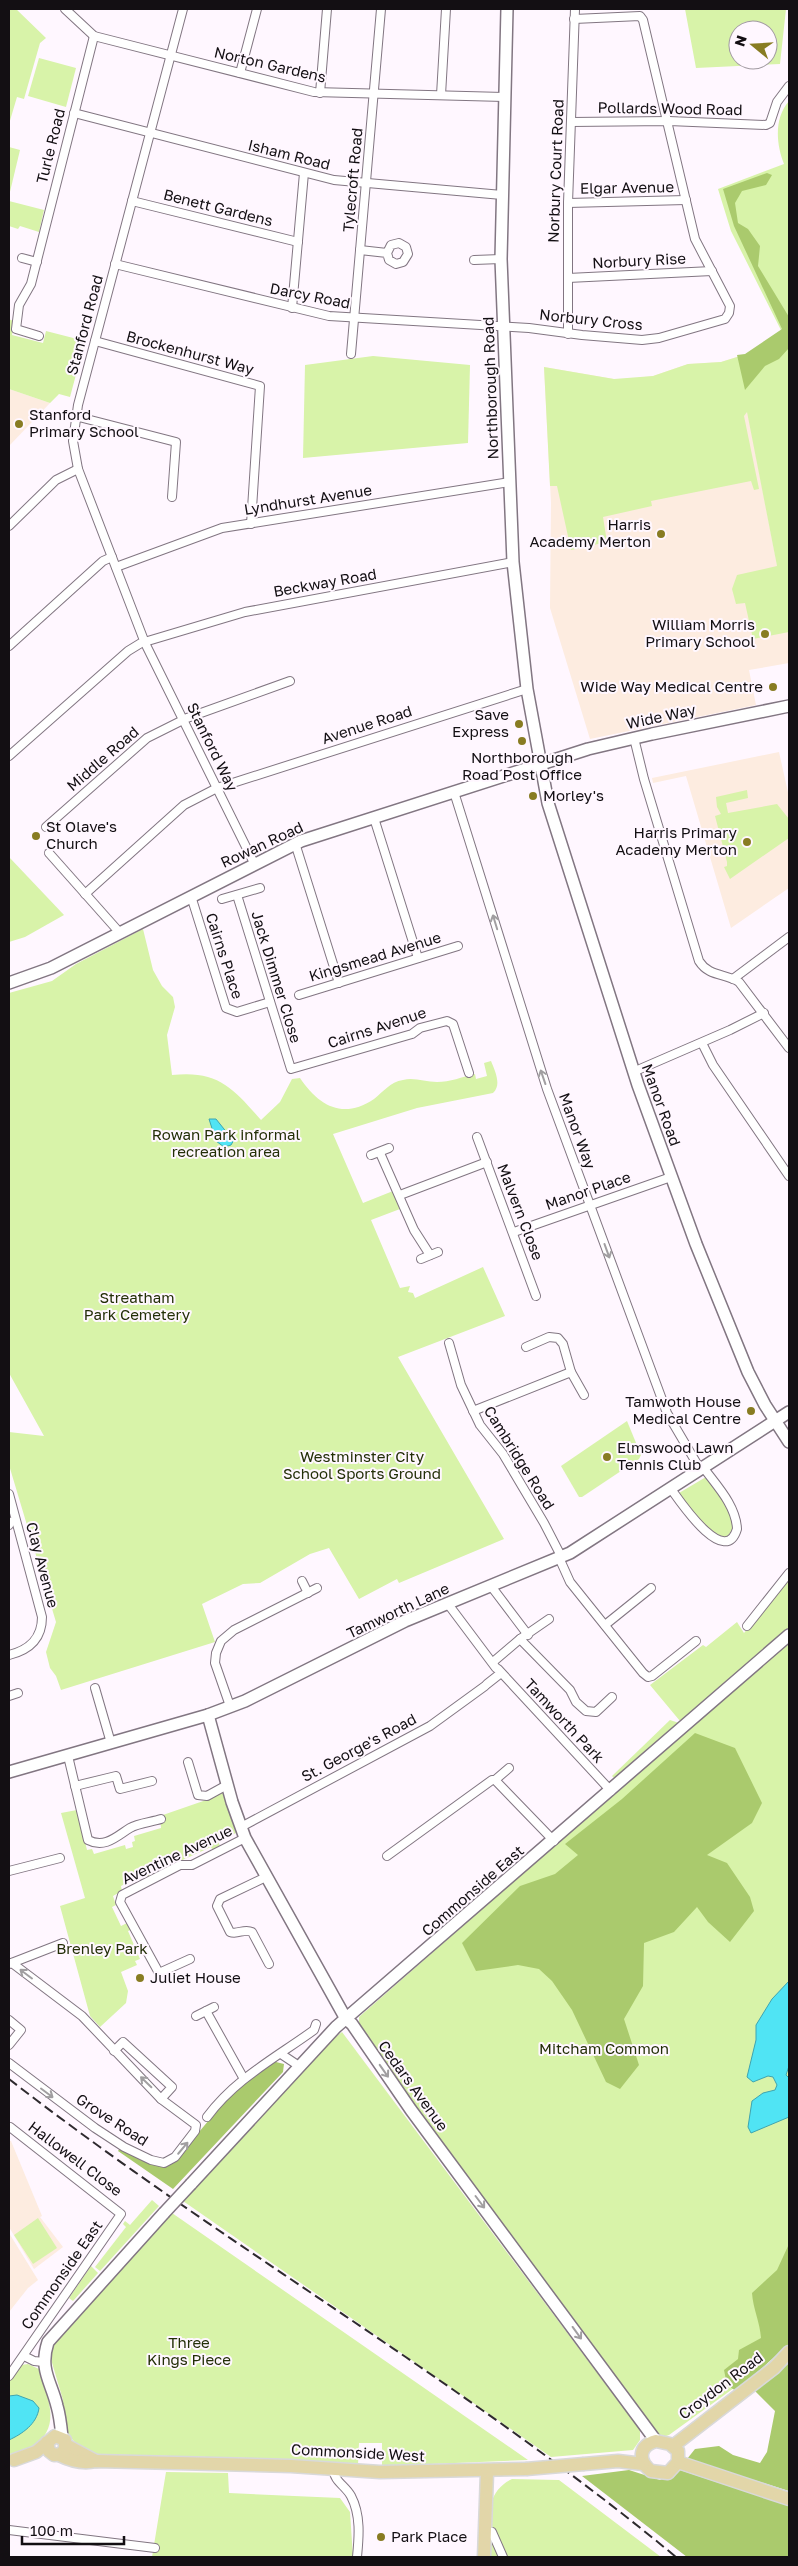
<svg xmlns="http://www.w3.org/2000/svg" width="798" height="2566" viewBox="0 0 798 2566" font-family="'Golos Text',sans-serif">
<rect width="100%" height="100%" fill="#fff7ff"/>
<g fill="#fdece0">
<polygon points="737,357 777,565 789,563 789,663 749,670 756,705 590,739 550,608 551,503 544,367 614,379 628,379 653,376 688,364 721,362"/>
<polygon points="9,389 50,403 9,446"/>
<polygon points="779,752 789,797 789,888 731,928 686,776 653,783 652,778"/>
<polygon points="9,2141 11,2141 42,2216 40,2217 63,2247 34,2269 9,2227"/>
<polygon points="9,2233 38,2280 28,2288 9,2312"/>
</g>
<g fill="#d8f3a9" fill-rule="evenodd">
<polygon points="9,9 16,9 46,38 40,43 24,99 17,97 9,124"/>
<path d="M685 9H786L780 64 696 68ZM738 30H768V60H738Z"/>
<polygon points="39,58 76,68 66,107 28,96"/>
<path d="M789 101V632L753 639 745 603 736 604 732 589 737 575 777 566 747 412 744 416 759 489 754 490 751 481 651 501 652 506 603 517 607 542 571 550 557 486H550L544 367 614 379 653 376 688 364 721 362 737 357H750L785 338 731 231 718 189 784 164C776 144 774 118 789 101Z"/>
<polygon points="9,147 20,150 9,196"/>
<polygon points="9,201 44,210 39,232 20,226 18,229 9,226"/>
<polygon points="9,319 15,322 12,335 43,343 46,331 85,341 70,397 59,394 50,403 9,389"/>
<polygon points="373,356 470,365 468,443 303,458 305,365"/>
<polygon points="747,790 748,798 726,803 728,813 777,804 789,819 789,838 730,879 724,867 727,866 727,862 715,816 721,814 717,807 716,797"/>
<polygon points="9,857 64,915 25,937 9,942"/>
<path d="M143 929 153 970 162 986 173 997 175 1007 167 1035 172 1075C218 1070 233 1088 261 1120L280 1102 292 1079 300 1078C319 1106 343 1120 374 1099 383 1092 390 1082 403 1080 414 1077 425 1082 437 1082 450 1082 462 1077 475 1074L476 1079 487 1076 484 1063 491 1061C495 1071 502 1085 493 1093L417 1108 333 1134 363 1203 393 1191 400 1209 371 1220 400 1288 410 1286 408 1292 413 1293 415 1298 483 1267 505 1316 398 1357 504 1539 399 1583 397 1579 359 1599 329 1548 310 1554 260 1583 243 1584 202 1604 215 1642 61 1690 56 1676 50 1668 46 1652 56 1622 9 1465V1432L44 1436 9 1373V993L52 981 76 964Z"/>
<polygon points="627,1421 641,1455 639,1459 582,1497 579,1497 561,1466"/>
<path d="M706 1477C718 1494 729 1506 734 1527L727 1537C709 1540 687 1507 679 1493Z"/>
<polygon points="789,1578 789,1628 680,1721 650,1685 703,1645 706,1647 737,1622 744,1633"/>
<polygon points="789,1640 789,2341 763,2367 669,2435 663,2437 657,2434 412,2104 359,2026 359,2017"/>
<polygon points="670,1720 679,1723 615,1779 612,1776"/>
<polygon points="222,1791 236,1833 218,1841 220,1846 213,1851 211,1847 178,1862 175,1857 149,1870 151,1875 146,1877 144,1875 121,1886 122,1891 113,1896 116,1905 112,1907 121,1926 127,1923 133,1929 128,1931 140,1959 135,1961 137,1965 121,1972 128,1991 126,2003 100,2027 90,2016 60,1906 85,1898 61,1813 77,1810 87,1850 92,1849 94,1854 125,1845 126,1849 133,1847 132,1842 135,1841 134,1836 161,1828 160,1816 212,1798"/>
<polygon points="342,2032 640,2430 640,2440 633,2450 551,2457 183,2201 328,2043"/>
<polygon points="152,2200 159,2206 100,2271 95,2267 126,2227 123,2224 125,2221 130,2225"/>
<path d="M172 2213 528 2460 382 2466V2443H359L358 2465 281 2459 94 2454C67 2443 65 2429 60 2402L63 2400 50 2356 55 2340Z"/>
<polygon points="38,2218 57,2248 33,2264 14,2235"/>
<polygon points="91,2266 98,2273 73,2301 69,2298"/>
<path d="M28 2364 39 2369C45 2393 61 2420 40 2441 31 2451 21 2453 9 2454V2381L21 2365Z"/>
<polygon points="166,2472 228,2473 229,2493 340,2498 350,2512 353,2557 152,2557"/>
<path d="M512 2479 559 2480 661 2557H488C489 2528 482 2493 512 2479Z"/>
</g>
<g fill="#aaca6d">
<polygon points="767,173 772,175 766,185 742,191 735,203 738,223 748,229 760,246 758,266 789,317 789,348 779,359 765,366 745,390 737,355 745,354 782,329 734,226 723,189"/>
<polygon points="695,1733 735,1748 762,1803 752,1823 707,1855 727,1863 750,1897 754,1911 730,1942 708,1922 697,1907 674,1932 644,1943 643,1986 624,2019 639,2065 620,2089 606,2082 572,2010 552,1981 539,1969 518,1965 476,1971 462,1943 520,1886 555,1874 578,1855 565,1844 622,1799"/>
<path d="M272 2061 284 2064 283 2072 173 2189 118 2151 120 2148C135 2157 156 2172 174 2162L224 2102Z"/>
<path d="M789 2244V2344L736 2391 727 2385 724 2370 738 2359 739 2350 761 2338C760 2322 753 2309 752 2293L777 2270Z"/>
<polygon points="789,2363 789,2491 687,2459 695,2449 719,2446 733,2455 760,2463 767,2452 775,2411 755,2391"/>
<polygon points="629,2470 660,2480 680,2470 789,2506 789,2557 687,2557 582,2476"/>
</g>
<g fill="#50e4f4" stroke="#3ea4b0">
<polygon points="209,1119 216,1119 228,1134 235,1138 231,1145 224,1147 216,1141"/>
<polygon points="789,1981 789,2066 786,2075 789,2078 789,2117 751,2133 748,2127 752,2101 763,2093 775,2090 777,2085 773,2077 768,2076 753,2082 747,2077 756,2040 756,2025 772,1999"/>
<path d="M17 2395 33 2401 39 2408C37 2424 22 2434 9 2440V2396Z"/>
</g>
<g fill="none" stroke-linecap="round" stroke-linejoin="round">
<g stroke="#827682" stroke-width="10">
<g id="street">
<polyline points="65,9 94,36 314,92 504,97"/>
<polyline points="183,9 78,405 73,441 78,469 145,643 254,863"/>
<polyline points="240,73 257,9"/>
<polyline points="320,93 327,9"/>
<polyline points="441,95 446,9"/>
<polyline points="74,113 334,180 502,195"/>
<polyline points="571,122 669,121 766,125 770,123 777,102 789,86"/>
<polyline points="132,201 298,242"/>
<polyline points="568,203 686,200"/>
<polyline points="360,250 387,253 391,245 399,243 406,247 408,254 403,262 396,264 389,260 387,253"/>
<polyline points="22,258 37,262"/>
<polyline points="474,260 501,259"/>
<polyline points="115,264 329,316 529,328 582,335 642,340 659,338 725,319 729,313 730,306 695,239 643,20 640,16 574,19"/>
<polyline points="568,278 712,271"/>
<polyline points="292,308 304,173"/>
<polyline points="568,334 568,203 575,9"/>
<polyline points="39,336 16,329 19,305 31,284 94,36"/>
<polyline points="95,341 260,386 251,524"/>
<polyline points="351,354 381,9"/>
<polyline points="75,416 176,442 172,497"/>
<polyline points="9,526 56,480 78,469"/>
<polyline points="116,567 222,528 510,482"/>
<polyline points="9,646 103,561 112,557"/>
<path d="M634 738 644 779 699 961C709 977 725 973 739 982L789 1048"/>
<polyline points="9,756 128,651 141,643 245,612 513,562"/>
<polyline points="454,792 547,1089 667,1413 700,1469"/>
<polyline points="374,818 418,958"/>
<polyline points="46,827 147,738 187,718 290,681"/>
<polyline points="295,843 339,983"/>
<polyline points="49,853 120,933"/>
<polyline points="85,894 184,805 217,788 527,689"/>
<polyline points="237,895 291,1069 412,1034 420,1028 447,1021 453,1024 469,1073"/>
<polyline points="191,896 226,1008 237,1012 270,1002"/>
<polyline points="222,899 260,888"/>
<polyline points="733,979 789,937"/>
<polyline points="299,995 458,946"/>
<polyline points="702,1043 713,1065 789,1176"/>
<polyline points="633,1072 730,1030 764,1013"/>
<polyline points="477,1137 536,1296"/>
<polyline points="380,1153 414,1230 430,1255"/>
<polyline points="371,1155 389,1148"/>
<polyline points="400,1195 487,1162"/>
<polyline points="514,1232 671,1177"/>
<polyline points="421,1259 438,1252"/>
<polyline points="449,1343 461,1385 480,1425 503,1454 544,1523 560,1554 561,1562 570,1582 643,1673 648,1677 652,1676 696,1641"/>
<polyline points="526,1347 549,1337 558,1338 563,1344 571,1372"/>
<polyline points="473,1411 571,1372 584,1395"/>
<path d="M671 1489C679 1500 725 1569 737 1529 736 1505 716 1485 703 1467"/>
<polyline points="9,1525 11,1522"/>
<polyline points="302,1581 308,1593"/>
<polyline points="491,1586 528,1635"/>
<polyline points="448,1604 496,1668"/>
<polyline points="605,1625 651,1588"/>
<polyline points="747,1626 789,1573"/>
<polyline points="520,1639 570,1690 576,1702 586,1711 596,1712 612,1697"/>
<path d="M9 1655C29 1650 42 1639 42 1617L9 1494"/>
<polyline points="493,1662 520,1639 549,1619"/>
<polyline points="498,1669 611,1791"/>
<polyline points="487,1684 501,1673"/>
<polyline points="95,1688 111,1743"/>
<polyline points="9,1696 18,1693"/>
<polyline points="230,1706 215,1663 216,1653 221,1641 234,1630 317,1588"/>
<path d="M68 1756 88 1840C105 1849 117 1836 130 1828 138 1823 152 1822 161 1819"/>
<polyline points="188,1762 198,1795 207,1796 227,1785"/>
<polyline points="495,1780 509,1768"/>
<polyline points="75,1786 116,1776 120,1789 152,1781"/>
<polyline points="241,1827 430,1726 485,1686"/>
<polyline points="387,1856 492,1780 495,1780 554,1841"/>
<polyline points="9,1871 60,1858"/>
<path d="M266 1877 220 1899 217 1906 230 1932C238 1935 244 1928 252 1932L269 1964"/>
<polyline points="190,1959 159,1973 120,1902 122,1895 180,1865 192,1865 245,1838"/>
<polyline points="9,1964 63,1943"/>
<polyline points="206,2011 244,2079"/>
<polyline points="196,2016 214,2007"/>
<polyline points="9,2020 21,2030 9,2045"/>
<polyline points="114,2051 123,2042 172,2087 161,2099"/>
<polyline points="281,2054 299,2066"/>
<polyline points="9,2063 95,2128 124,2147 151,2160 164,2163 175,2157 195,2131 196,2125 161,2099 82,2016 12,1963"/>
<path d="M207 2117C236 2078 277 2057 314 2030L316 2024"/>
<polyline points="24,2356 34,2361 44,2362"/>
<polyline points="9,2376 121,2214 10,2127"/>
<path d="M333 2468C334 2482 345 2485 351 2496 361 2515 359 2537 357 2557"/>
<polyline points="9,2530 155,2548"/>
<polyline points="492,2532 503,2557"/>
</g>
</g>
<g stroke="#827682" stroke-width="14">
<g id="secondary">
<polyline points="507,9 501,259 513,562 527,689 548,803 638,1085 696,1244 748,1372 765,1405 789,1442"/>
<polyline points="9,983 51,968 301,841 588,749 652,734 789,706"/>
<polyline points="208,1715 232,1802 245,1838 346,2019 352,2024 411,2110 656,2441"/>
<polyline points="9,1772 208,1715 245,1701 405,1621 570,1553 789,1412"/>
<polyline points="191,2184 336,2027 789,1635"/>
<path d="M62 2437C61 2427 60 2416 57 2406 51 2381 39 2370 48 2342L164 2213"/>
</g>
</g>
<g stroke="#d9d9d9" stroke-width="15">
<g id="primary">
<path d="M656 2441 670 2444 678 2451V2462L668 2473 651 2471C638 2461 638 2446 656 2441Z"/>
<polyline points="66,2445 96,2461"/>
<polyline points="673,2446 774,2368 789,2352"/>
<path d="M59 2455C71 2461 83 2464 96 2461L291 2466 380 2472 526 2469"/>
<polyline points="14,2460 36,2452 55,2436 65,2440 65,2449 61,2454 54,2455 49,2451 47,2442"/>
<polyline points="678,2462 789,2499"/>
<polyline points="584,2464 618,2461 643,2464"/>
<polyline points="484,2557 487,2472"/>
</g>
</g>
<use href="#street" stroke="#fff" stroke-width="8"/>
<use href="#secondary" stroke="#fff" stroke-width="11"/>
<use href="#primary" stroke="#e2d6a9" stroke-width="12"/>
<path stroke="#2e2a2e" stroke-width="2" stroke-dasharray="10 5" stroke-linecap="butt" d="M9 2079C225 2247 465 2382 676 2557"/>
<g stroke="#827682" stroke-width="14" stroke-linecap="butt">
<polyline id="secondary-bridge" points="164,2213 191,2184"/>
</g>
<g stroke="#d9d9d9" stroke-width="15" stroke-linecap="butt">
<polyline id="primary-bridge" points="526,2469 584,2464"/>
</g>
<use href="#secondary-bridge" stroke="#fff" stroke-width="11"/>
<use href="#primary-bridge" stroke="#e2d6a9" stroke-width="12"/>
</g>
<defs><path id="oneway-shaft" d="M-6 0H5M1.5-3L5.5 0L1.5 3" fill="none" stroke-width="1.6" stroke-linecap="round" stroke-linejoin="round" transform="scale(1.25)"/></defs>
<g stroke="#a19fa1">
<use href="#oneway-shaft" transform="translate(495 922) rotate(-107)"/>
<use href="#oneway-shaft" transform="translate(543 1077) rotate(-109)"/>
<use href="#oneway-shaft" transform="translate(607 1251) rotate(70)"/>
<use href="#oneway-shaft" transform="translate(26 1974) rotate(-143)"/>
<use href="#oneway-shaft" transform="translate(384 2071) rotate(55)"/>
<use href="#oneway-shaft" transform="translate(146 2082) rotate(-136)"/>
<use href="#oneway-shaft" transform="translate(47 2093) rotate(37)"/>
<use href="#oneway-shaft" transform="translate(183 2148) rotate(-50)"/>
<use href="#oneway-shaft" transform="translate(480 2202) rotate(53)"/>
<use href="#oneway-shaft" transform="translate(577 2333) rotate(54)"/>
</g>
<g fill="#887c22" stroke="#fff7ff" stroke-width="2">
<circle cx="19" cy="424" r="5"/>
<circle cx="661" cy="534" r="5"/>
<circle cx="765" cy="634" r="5"/>
<circle cx="773" cy="687" r="5"/>
<circle cx="519" cy="724" r="5"/>
<circle cx="522" cy="741" r="5"/>
<circle cx="533" cy="796" r="5"/>
<circle cx="36" cy="836" r="5"/>
<circle cx="747" cy="842" r="5"/>
<circle cx="751" cy="1411" r="5"/>
<circle cx="607" cy="1457" r="5"/>
<circle cx="140" cy="1978" r="5"/>
<circle cx="381" cy="2537" r="5"/>
</g>
<g text-anchor="middle" stroke-width="4" stroke-linejoin="round" paint-order="stroke">
<g font-size="15" fill="#130f13" stroke="#fff7ff">
<text transform="translate(270 65) rotate(13)" y="5">Norton Gardens</text>
<text transform="translate(670 109) rotate(1)" y="5">Pollards Wood Road</text>
<text transform="translate(51 146) rotate(-76)" y="5">Turle Road</text>
<text transform="translate(289 155) rotate(14)" y="5">Isham Road</text>
<text transform="translate(556 171) rotate(-88)" y="5">Norbury Court Road</text>
<text transform="translate(353 180) rotate(-85)" y="5">Tylecroft Road</text>
<text transform="translate(627 188) rotate(-1)" y="5">Elgar Avenue</text>
<text transform="translate(218 208) rotate(14)" y="5">Benett Gardens</text>
<text transform="translate(639 261) rotate(-3)" y="5">Norbury Rise</text>
<text transform="translate(310 296) rotate(11)" y="5">Darcy Road</text>
<text transform="translate(591 320) rotate(6)" y="5">Norbury Cross</text>
<text transform="translate(85 325) rotate(-75)" y="5">Stanford Road</text>
<text transform="translate(190 353) rotate(15)" y="5">Brockenhurst Way</text>
<text transform="translate(491 388) rotate(-92)" y="5">Northborough Road</text>
<text transform="translate(308 500) rotate(-9)" y="5">Lyndhurst Avenue</text>
<text transform="translate(325 583) rotate(-10)" y="5">Beckway Road</text>
<text transform="translate(661 717) rotate(-12)" y="5">Wide Way</text>
<text transform="translate(367 725) rotate(-18)" y="5">Avenue Road</text>
<text transform="translate(212 747) rotate(64)" y="5">Stanford Way</text>
<text transform="translate(103 759) rotate(-41)" y="5">Middle Road</text>
<text transform="translate(262 845) rotate(-25)" y="5">Rowan Road</text>
<text transform="translate(224 956) rotate(72)" y="5">Cairns Place</text>
<text transform="translate(375 957) rotate(-17)" y="5">Kingsmead Avenue</text>
<text transform="translate(276 977) rotate(73)" y="5">Jack Dimmer Close</text>
<text transform="translate(377 1028) rotate(-18)" y="5">Cairns Avenue</text>
<text transform="translate(661 1105) rotate(70)" y="5">Manor Road</text>
<text transform="translate(577 1131) rotate(70)" y="5">Manor Way</text>
<text transform="translate(588 1191) rotate(-19)" y="5">Manor Place</text>
<text transform="translate(520 1212) rotate(69)" y="5">Malvern Close</text>
<text transform="translate(519 1458) rotate(58)" y="5">Cambridge Road</text>
<text transform="translate(42 1565) rotate(75)" y="5">Clay Avenue</text>
<text transform="translate(398 1611) rotate(-25)" y="5">Tamworth Lane</text>
<text transform="translate(564 1721) rotate(47)" y="5">Tamworth Park</text>
<text transform="translate(359 1748) rotate(-28)" y="5">St. George's Road</text>
<text transform="translate(177 1855) rotate(-25)" y="5">Aventine Avenue</text>
<text transform="translate(473 1891) rotate(-41)" y="5">Commonside East</text>
<text transform="translate(413 2086) rotate(54)" y="5">Cedars Avenue</text>
<text transform="translate(112 2120) rotate(33)" y="5">Grove Road</text>
<text transform="translate(75 2159) rotate(37)" y="5">Hallowell Close</text>
<text transform="translate(62 2275) rotate(-55)" y="5">Commonside East</text>
<text transform="translate(721 2386) rotate(-37)" y="5">Croydon Road</text>
<text transform="translate(358 2453) rotate(3)" y="5">Commonside West</text>
</g>
<g font-size="15" fill="#130f13" stroke="#fff7ff" text-anchor="start">
<text x="29" y="420">Stanford<tspan x="29" dy="17">Primary School</tspan></text>
<text x="651" y="530" text-anchor="end">Harris<tspan x="651" dy="17">Academy Merton</tspan></text>
<text x="755" y="630" text-anchor="end">William Morris<tspan x="755" dy="17">Primary School</tspan></text>
<text x="763" y="692" text-anchor="end">Wide Way Medical Centre</text>
<text x="509" y="720" text-anchor="end">Save<tspan x="509" dy="17">Express</tspan></text>
<text x="522" y="763" text-anchor="middle">Northborough<tspan x="522" dy="17">Road Post Office</tspan></text>
<text x="543" y="801">Morley's</text>
<text x="46" y="832">St Olave's<tspan x="46" dy="17">Church</tspan></text>
<text x="737" y="838" text-anchor="end">Harris Primary<tspan x="737" dy="17">Academy Merton</tspan></text>
<text x="741" y="1407" text-anchor="end">Tamwoth House<tspan x="741" dy="17">Medical Centre</tspan></text>
<text x="617" y="1453">Elmswood Lawn<tspan x="617" dy="17">Tennis Club</tspan></text>
<text x="150" y="1983">Juliet House</text>
<text x="391" y="2542">Park Place</text>
</g>
<g font-size="15" fill="#232f07" stroke="#fff7ff">
<text x="226" y="1140">Rowan Park informal<tspan x="226" dy="17">recreation area</tspan></text>
<text x="137" y="1303">Streatham<tspan x="137" dy="17">Park Cemetery</tspan></text>
<text x="362" y="1462">Westminster City<tspan x="362" dy="17">School Sports Ground</tspan></text>
<text x="102" y="1954">Brenley Park</text>
<text x="604" y="2054">Mitcham Common</text>
<text x="189" y="2348">Three<tspan x="189" dy="17">Kings Piece</tspan></text>
</g>
</g>
<rect width="798" height="2566" fill="none" stroke="#130f13" stroke-width="20"/>
<g transform="translate(753 45) rotate(288)"><circle r="24" fill="#fff7ff" stroke="#a19aa1"/>
<path d="M0-4L9 19L0 12L-9 19Z" fill="#887c22"/>
<text y="-8" font-size="14" font-weight="bold" text-anchor="middle" fill="#130f13">N</text>
</g>
<path d="M22 2536v8h102v-8" fill="none" stroke="#130f13" stroke-width="2.5"/>
<text x="30" y="2536" font-size="15" fill="#130f13" stroke="#fff7ff" stroke-width="4" paint-order="stroke">100 m</text>
</svg>
